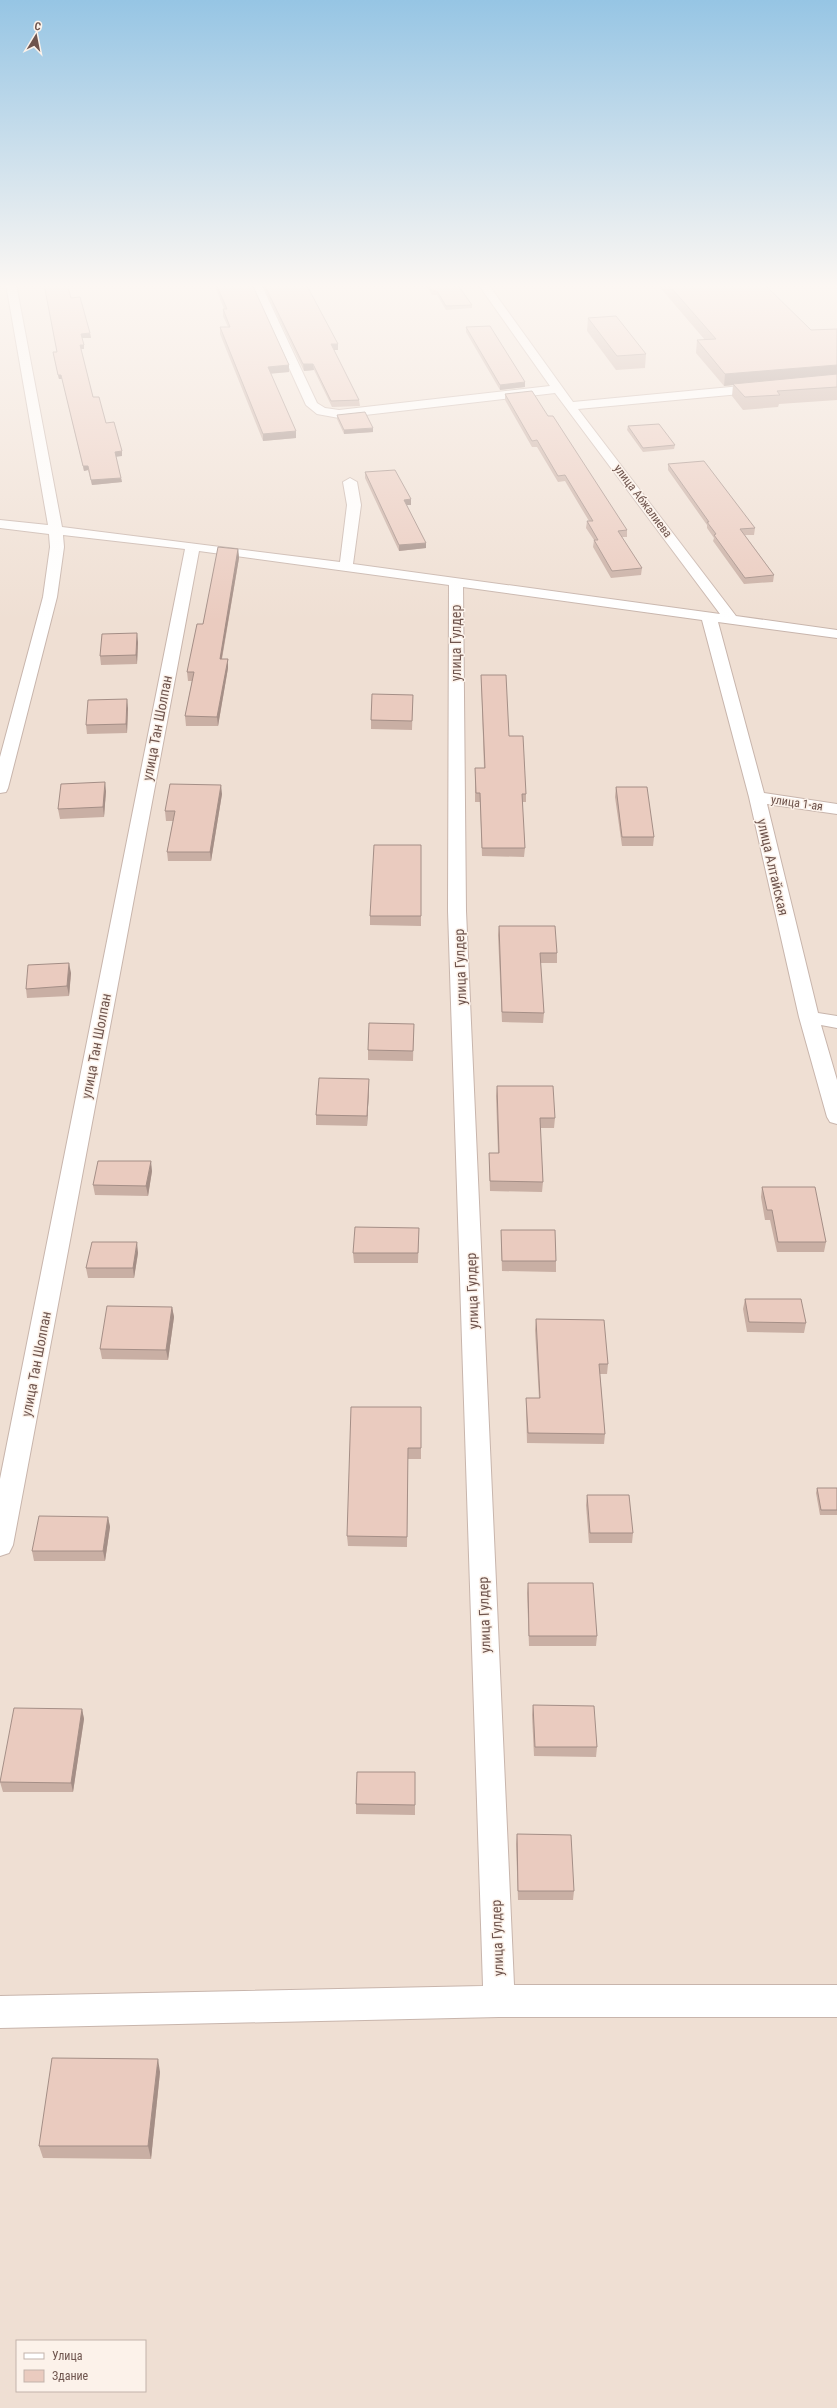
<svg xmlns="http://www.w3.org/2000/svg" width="837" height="2408" viewBox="0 0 837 2408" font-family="'Roboto Condensed',sans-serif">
<rect width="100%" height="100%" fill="#f9eee4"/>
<path fill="#efdfd3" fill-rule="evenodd" d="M0 284H837V2408H0ZM17 2341H145V2391H17Z"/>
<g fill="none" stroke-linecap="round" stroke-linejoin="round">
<g stroke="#c8b5ac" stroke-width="2">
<polygon id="minor" points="6,284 16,284 62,527 340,562 347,505 343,482 350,478 357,482 361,505 353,564 720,614 555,393 339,418 317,414 306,405 251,284 261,284 317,403 325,408 339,410 550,386 478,284 488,284 573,402 762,384 768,388 762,392 578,409 736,616 837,630 837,638 718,622 764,793 837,804 837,814 767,804 818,1013 837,1016 837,1028 821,1025 837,1080 837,1124 830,1122 827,1117 799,1017 749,797 702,620 463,587 466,911 514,1985 837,1985 837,2017 499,2017 0,2028 0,1996 483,1986 448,911 449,585 199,551 13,1545 9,1553 0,1556 0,1479 185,549 63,535 64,547 57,597 8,788 6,792 0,793 0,757 43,597 50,547 49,534 0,528 0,520 48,525"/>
</g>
<use href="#minor" fill="#fff" fill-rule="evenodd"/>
</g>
<g fill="#c9afa4">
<polygon points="214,284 252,284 289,365 289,372 270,373 296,431 296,438 263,441 220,334 220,327 228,327 223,316 223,309 224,309"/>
<polygon points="262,284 306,284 338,344 338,350 334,350 359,400 360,406 332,407 314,370 304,371"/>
<polygon points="425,284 457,284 472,305 472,308 446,310 437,295 432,295"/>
<polygon points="657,284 764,284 811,330 837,329 837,400 779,404 778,407 743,410 732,396 733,385 724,386 696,353 697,340 705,340"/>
<polygon points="71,298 90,333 91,338 82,338 84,349 81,349 93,397 122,456 116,456 122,482 92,485 88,470 84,471 62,379 59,379 53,352 57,352"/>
<polygon points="588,318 646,354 645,368 616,370 587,331"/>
<polygon points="466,327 525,382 525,387 500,390 466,332"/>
<polygon points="505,394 548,416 627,530 627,537 622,537 642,568 641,575 611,578 593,547 594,540 586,528 587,521 589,521 565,481 558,482 537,447 532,447 505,400"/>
<polygon points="337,415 373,432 344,434 337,419"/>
<polygon points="628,426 675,445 674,449 643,452 627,430"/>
<polygon points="668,464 755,528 754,535 745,535 774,575 773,582 744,584 713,541 714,538 707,528 707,525 668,470"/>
<polygon points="365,472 411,499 411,505 407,505 426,548 399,551 365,478"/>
<polygon points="238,549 239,558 222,659 228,659 228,668 218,726 186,726 185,716 192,681 188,681 187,672 203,624"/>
<polygon points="138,642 137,664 101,665 100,656"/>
<polygon points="481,675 509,736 526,794 526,802 522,802 525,848 524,857 482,856 480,802 475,802 475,768 484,768"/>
<polygon points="413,695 412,730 371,729 371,720"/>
<polygon points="128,708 127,733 87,734 86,725"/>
<polygon points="616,787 654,837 653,846 622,846 615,797"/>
<polygon points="106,791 104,817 60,819 58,809"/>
<polygon points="222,794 211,861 168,861 167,852 173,821 166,821 165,811"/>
<polygon points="421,845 421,926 370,925 370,916"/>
<polygon points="499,926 557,953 557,963 540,963 544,1013 543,1023 502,1022 498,935"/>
<polygon points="71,973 69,996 27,998 26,989"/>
<polygon points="414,1024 413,1061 368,1060 368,1050"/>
<polygon points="369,1079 369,1089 367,1126 316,1125 316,1115"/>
<polygon points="497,1086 555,1118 554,1128 540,1128 543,1182 542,1192 490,1191 489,1153 498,1153 496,1096"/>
<polygon points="152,1171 148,1196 95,1195 93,1185"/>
<polygon points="762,1187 826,1242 824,1252 777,1252 770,1220 765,1220 761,1197"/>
<polygon points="419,1228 418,1263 354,1263 353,1253"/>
<polygon points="501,1230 556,1261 556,1272 502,1271 501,1240"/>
<polygon points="138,1253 134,1278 88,1278 86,1268"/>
<polygon points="745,1299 806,1323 804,1333 747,1332 743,1309"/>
<polygon points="172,1307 174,1317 168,1360 102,1359 100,1349"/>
<polygon points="536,1319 608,1364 607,1374 600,1374 605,1434 604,1444 527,1443 526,1408 526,1398 539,1398 535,1330"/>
<polygon points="421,1407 421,1459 408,1459 407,1547 348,1546 347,1536"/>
<polygon points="817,1488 837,1488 837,1515 820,1515 816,1493"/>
<polygon points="587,1495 633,1533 632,1543 589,1543 586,1505"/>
<polygon points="108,1517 110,1527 105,1561 34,1561 32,1551"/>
<polygon points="528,1583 597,1636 596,1646 529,1646 527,1593"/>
<polygon points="533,1705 597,1747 596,1757 534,1756 532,1715"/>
<polygon points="82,1709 84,1719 73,1792 3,1792 0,1782"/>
<polygon points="415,1772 415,1815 356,1814 356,1804"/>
<polygon points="517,1834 574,1891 573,1900 518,1900 516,1844"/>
<polygon points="160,2072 151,2159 43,2158 39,2146"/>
</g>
<g fill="#a48e86">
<polygon points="90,333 91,338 81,338 81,334"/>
<rect x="331" y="344" width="7" height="6"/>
<polygon points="80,345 84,345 84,349 81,349"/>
<polygon points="303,364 313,364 314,370 304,371"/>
<polygon points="289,365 289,372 268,374 268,367"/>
<polygon points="837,365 837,377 733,384 733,385 724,386 725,374"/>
<polygon points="58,375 61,375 62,379 59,379"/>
<polygon points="525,382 525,387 500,390 500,385"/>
<polygon points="373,428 373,432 344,434 344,430"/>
<polygon points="296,431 296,438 263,441 263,434"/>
<polygon points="122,451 122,456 115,457 115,452"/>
<polygon points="83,466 88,466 88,470 84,471"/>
<polygon points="121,478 122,482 92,485 91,480"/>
<polygon points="411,499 411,505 404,505 404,500"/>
<polygon points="426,543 426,548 399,551 399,545"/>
<polygon points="238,549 239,558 220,668 220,659"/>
<polygon points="137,633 138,642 137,664 136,655"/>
<polygon points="228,659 228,668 218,726 217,717"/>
<polygon points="127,699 128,708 127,733 126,724"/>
<polygon points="105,782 106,791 104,817 103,807"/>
<polygon points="221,785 222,794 211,861 210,852"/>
<polygon points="69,963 71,973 69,996 67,986"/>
<polygon points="369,1079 369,1089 367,1126 367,1116"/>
<polygon points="151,1161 152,1171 148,1196 146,1186"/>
<polygon points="137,1242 138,1253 134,1278 133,1268"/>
<polygon points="172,1307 174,1317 168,1360 166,1350"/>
<polygon points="108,1517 110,1527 105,1561 103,1551"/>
<polygon points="82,1709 84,1719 73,1792 71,1783"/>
<polygon points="158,2059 160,2072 151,2159 148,2146"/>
</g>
<g fill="#eacbbf" stroke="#a48e86">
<polygon points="44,284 67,284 71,298 80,297 90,333 81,334 84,345 80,345 93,397 99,397 106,423 114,422 122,451 115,452 121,478 91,480 88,466 83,466 61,375 58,375 53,352 57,352"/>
<polygon points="216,284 252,284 289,365 268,367 296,431 263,434 220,327 230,327 223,309 227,309"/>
<polygon points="264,284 306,284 338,344 331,344 359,400 331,401 313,364 303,364"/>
<polygon points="427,284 457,284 472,305 446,306 437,291 432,291"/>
<polygon points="668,284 764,284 811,330 837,329 837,365 725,374 697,340 716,339"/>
<polygon points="616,316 646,354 617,356 588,318"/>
<polygon points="490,326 525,382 500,385 466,327"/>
<polygon points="837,374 837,387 777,391 780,395 745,397 733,384"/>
<polygon points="532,391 548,416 553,416 627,530 618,531 642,568 612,571 594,540 598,540 587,521 593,521 565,475 558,476 537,440 532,441 505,394"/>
<polygon points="365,412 373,428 344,430 337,415"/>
<polygon points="659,424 675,445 643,448 628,426"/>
<polygon points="704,461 755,528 740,529 774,575 745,578 714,535 716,534 707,522 709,522 668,464"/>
<polygon points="395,470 411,499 404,500 426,543 399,545 365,472"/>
<polygon points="218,547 238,549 220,659 228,659 217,717 185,716 194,672 187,672 197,624 203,624"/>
<polygon points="137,633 136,655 100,656 102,634"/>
<polygon points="481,675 506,675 509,736 523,736 526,794 522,794 525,848 482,848 480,793 476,793 475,768 485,768"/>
<polygon points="372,694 413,695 412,721 371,720"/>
<polygon points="127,699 126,724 86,725 88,700"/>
<polygon points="105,782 103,807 58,809 61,784"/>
<polygon points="170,784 221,785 210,852 167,852 175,811 165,811"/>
<polygon points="616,787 647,787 654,837 622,837"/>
<polygon points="374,845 421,845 421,916 370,916"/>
<polygon points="499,926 555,926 557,953 540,953 544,1013 502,1012"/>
<polygon points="69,963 67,986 26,989 28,965"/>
<polygon points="369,1023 414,1024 413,1051 368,1050"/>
<polygon points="319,1078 369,1079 367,1116 316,1115"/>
<polygon points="497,1086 553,1086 555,1118 540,1118 543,1182 490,1181 489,1153 499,1153"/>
<polygon points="98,1161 151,1161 146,1186 93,1185"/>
<polygon points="762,1187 815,1187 826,1242 778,1242 772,1210 767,1210"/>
<polygon points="355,1227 419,1228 418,1253 353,1253"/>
<polygon points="501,1230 555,1230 556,1261 502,1261"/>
<polygon points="92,1242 137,1242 133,1268 86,1268"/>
<polygon points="745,1299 801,1299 806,1323 749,1322"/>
<polygon points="107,1306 172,1307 166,1350 100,1349"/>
<polygon points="536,1319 604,1320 608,1364 599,1364 605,1434 528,1433 526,1398 540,1398"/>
<polygon points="351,1407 421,1407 421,1448 408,1448 407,1537 347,1536"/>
<polygon points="817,1488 837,1488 837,1510 821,1510"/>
<polygon points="587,1495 629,1495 633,1533 590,1533"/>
<polygon points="39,1516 108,1517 103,1551 32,1551"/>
<polygon points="528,1583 593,1583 597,1636 529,1636"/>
<polygon points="533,1705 594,1706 597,1747 535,1747"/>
<polygon points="14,1708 82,1709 71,1783 0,1782"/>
<polygon points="357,1772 415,1772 415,1805 356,1804"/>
<polygon points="517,1834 571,1835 574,1891 518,1891"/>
<polygon points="52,2058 158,2059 148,2146 39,2146"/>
</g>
<linearGradient id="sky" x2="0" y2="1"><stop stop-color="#96c5e4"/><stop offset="0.46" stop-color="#fcf7f3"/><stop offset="1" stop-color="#fcf7f3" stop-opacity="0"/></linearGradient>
<rect width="837" height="621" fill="url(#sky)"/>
<g text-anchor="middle" stroke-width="3" stroke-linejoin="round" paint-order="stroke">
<g font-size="12" fill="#6e544d" stroke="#fcf2ea">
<text transform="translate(643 501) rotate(53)" y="4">улица Абжалиева</text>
<text transform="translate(797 803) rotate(8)" y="4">улица 1-ая</text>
</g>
<g font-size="14" fill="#6e544d" stroke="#fcf2ea">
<text transform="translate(456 643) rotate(-90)" y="5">улица Гулдер</text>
<text transform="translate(157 728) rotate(-79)" y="5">улица Тан Шолпан</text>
<text transform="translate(773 867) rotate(77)" y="5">улица Алтайская</text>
<text transform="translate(460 967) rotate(-92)" y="5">улица Гулдер</text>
<text transform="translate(96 1046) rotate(-79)" y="5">улица Тан Шолпан</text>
<text transform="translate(472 1291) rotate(-92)" y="5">улица Гулдер</text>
<text transform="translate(36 1364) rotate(-79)" y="5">улица Тан Шолпан</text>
<text transform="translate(484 1615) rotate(-92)" y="5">улица Гулдер</text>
<text transform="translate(497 1938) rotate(-92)" y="5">улица Гулдер</text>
</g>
</g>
<rect x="16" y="2340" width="130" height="52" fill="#fcf2ea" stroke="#c3b3ab"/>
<rect x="24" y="2353" width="20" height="6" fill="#ffffff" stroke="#c3b3ab"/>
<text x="52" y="2360" font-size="12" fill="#6e544d">Улица</text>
<rect x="24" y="2370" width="20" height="12" fill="#eacbbf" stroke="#c3b3ab"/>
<text x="52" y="2380" font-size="12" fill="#6e544d">Здание</text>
<g transform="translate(36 36) rotate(10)" stroke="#fcf2ea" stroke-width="3" paint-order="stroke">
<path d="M0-3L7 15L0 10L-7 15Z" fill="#6e544d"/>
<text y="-6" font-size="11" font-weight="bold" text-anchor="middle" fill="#6e544d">С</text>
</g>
</svg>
